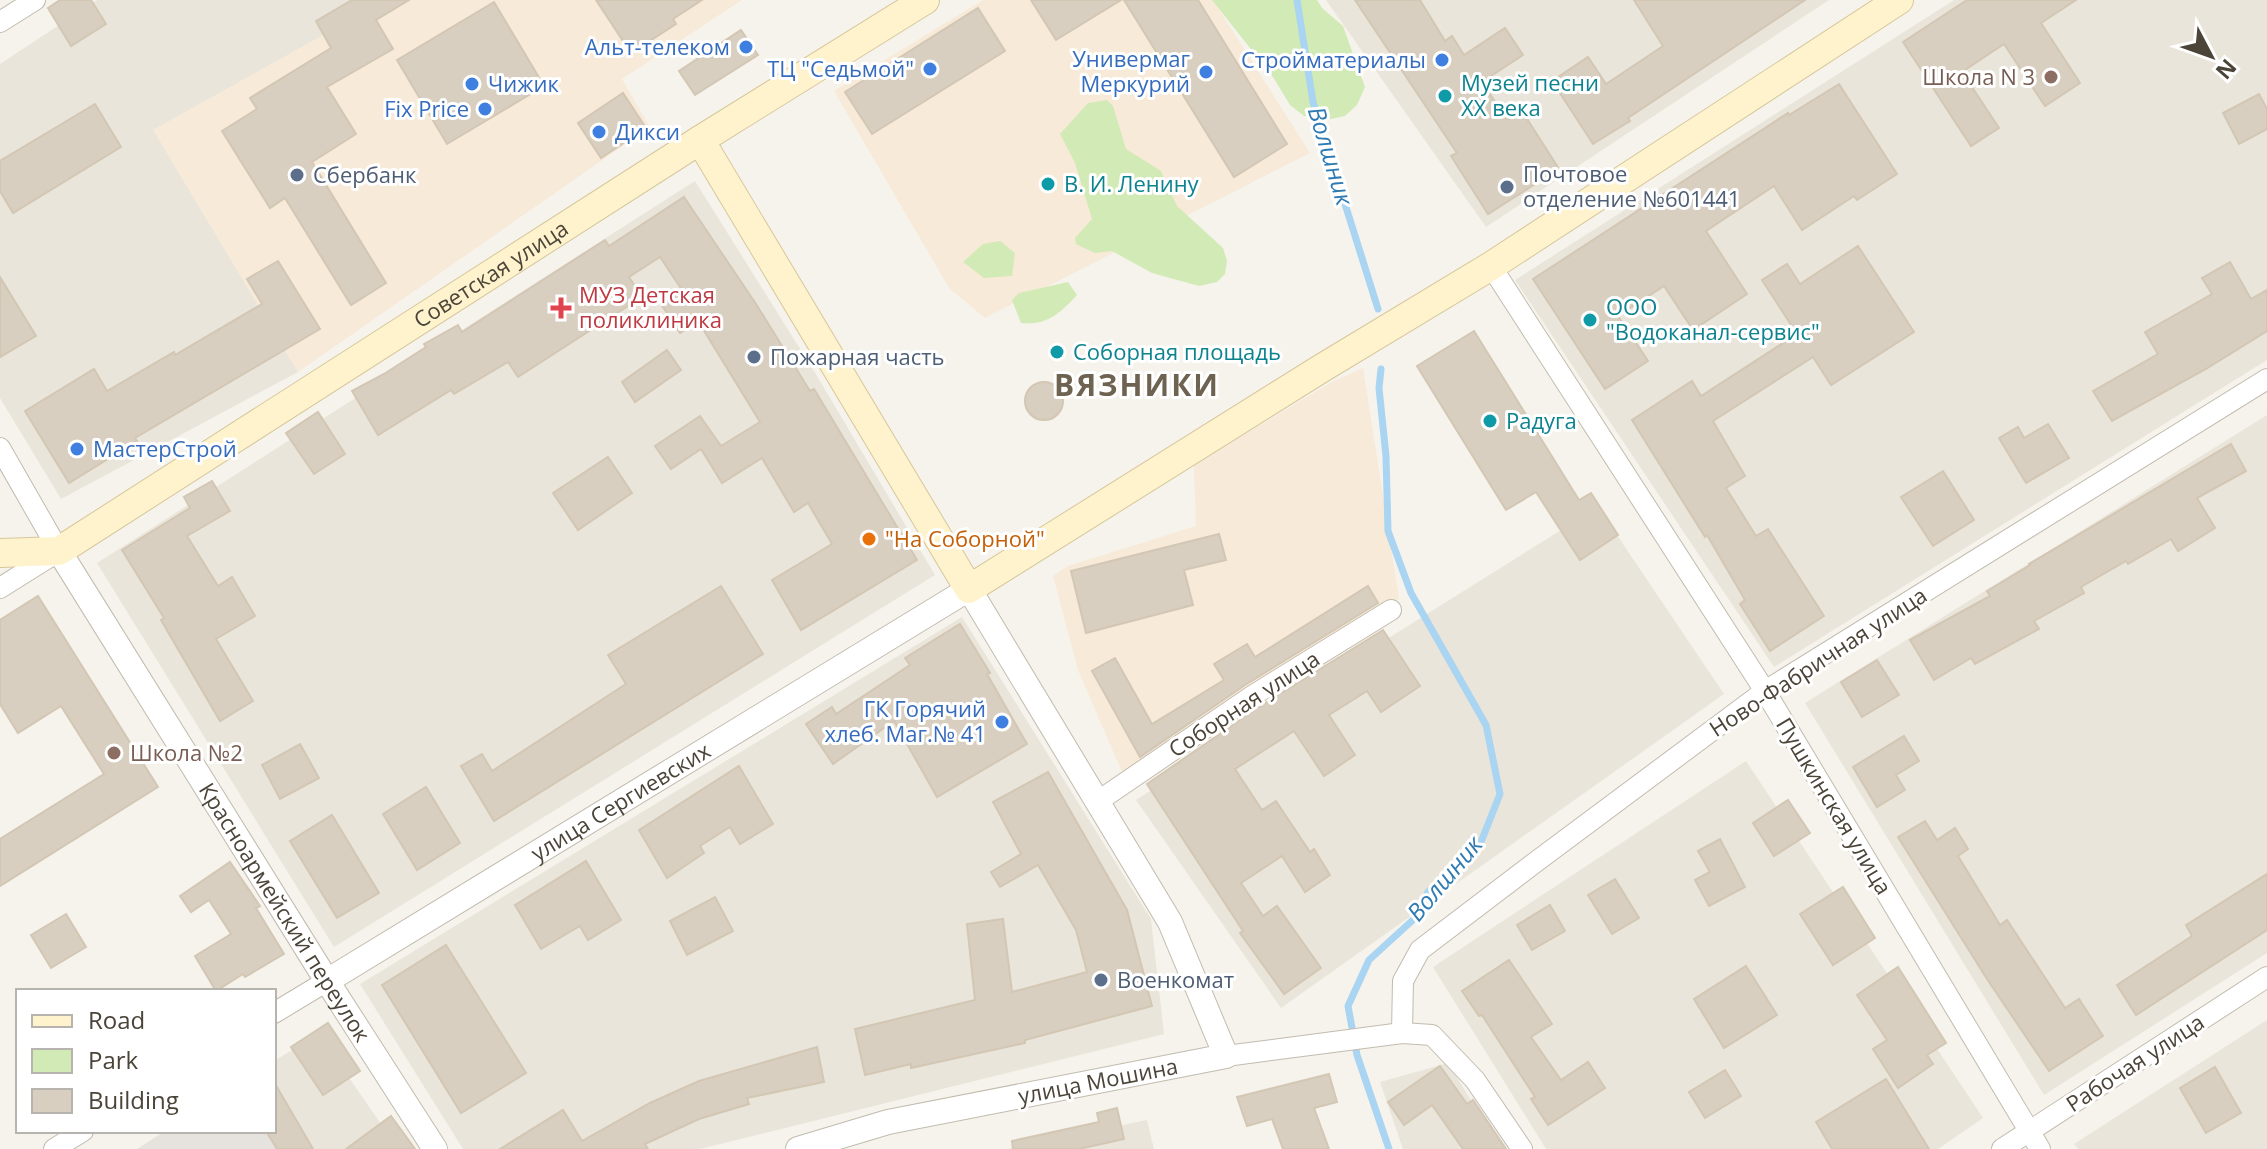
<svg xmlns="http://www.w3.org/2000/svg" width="2267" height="1149" viewBox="0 0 2267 1149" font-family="'Open Sans',sans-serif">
<rect width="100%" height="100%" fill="#f6f3ec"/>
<g fill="#eae5da">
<polygon points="97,0 386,0 154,130 298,372 61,499 0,398 0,64"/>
<polygon points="1326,0 1829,0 1486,227"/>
<polygon points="1954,0 2267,0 2267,360 1774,667 1515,280"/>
<polygon points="695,181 817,376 935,575 334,947 97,563"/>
<polygon points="2267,415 2267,953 2044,1095 1805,703"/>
<polygon points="1598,507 1724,694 1281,1008 1136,800 1395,634"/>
<polygon points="962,617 1151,919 1164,1034 700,1149 463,1149 360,984"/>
<polygon points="1746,761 1983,1118 1938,1149 1546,1149 1433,967"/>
<polygon points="2267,1020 2267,1149 2078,1149 2074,1144"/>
<polygon points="319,1034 398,1149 302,1149 274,1096 274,1061"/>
<polygon points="1448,1063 1501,1149 1403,1149 1380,1082"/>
<polygon points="1147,1120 1154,1149 1007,1149"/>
</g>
<g fill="#f7ead8">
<polygon points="386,0 742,0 622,79 650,127 298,372 153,130"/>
<polygon points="983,0 1213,0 1310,153 985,318 949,288 834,91"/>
<polygon points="1363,368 1399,599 1122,772 1078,670 1053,576 1068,566 1196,526 1194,465 1330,383"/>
</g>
<polygon fill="#e6e2dd" points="165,1131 274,1131 302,1149 137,1149"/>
<g fill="#d2eab5">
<polygon points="1212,0 1317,0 1322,8 1343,26 1365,87 1357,105 1345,116 1331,119 1304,116 1290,105 1273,77"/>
<polygon points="1107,100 1113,106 1126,149 1161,171 1177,206 1223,248 1227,261 1225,274 1217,282 1199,286 1152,273 1112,251 1095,253 1076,244 1075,238 1092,219 1075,163 1060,134 1088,103"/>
<polygon points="1000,241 1015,253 1012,276 984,278 963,262 983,244"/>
<path d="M1068 282 1077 295C1060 313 1047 326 1021 323L1012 300 1019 293Z"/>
</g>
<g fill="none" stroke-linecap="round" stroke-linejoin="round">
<g stroke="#a9d4f2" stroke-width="7">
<polyline points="1297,0 1313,102 1378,309"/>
<polyline points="1381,369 1379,388 1386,456 1388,531 1411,593 1486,725 1500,794 1481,842 1428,892 1414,919 1369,960 1348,1006 1357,1055 1389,1149"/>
</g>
</g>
<g fill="#d8cfc1" stroke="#d3c7b4" stroke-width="2">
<polygon points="60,0 91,0 106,24 71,46 48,8"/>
<polygon points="352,0 409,0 376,20 393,49 327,87 356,134 312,162 386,283 351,305 285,198 270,208 222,131 257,109 250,98 331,48 316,21"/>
<polygon points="596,0 702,0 673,19 676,24 631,53"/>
<polygon points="1031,0 1121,0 1056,40"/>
<polygon points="1124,0 1198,0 1287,144 1234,177"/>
<polygon points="1355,0 1420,0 1445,41 1452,36 1464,55 1505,28 1523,55 1482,82 1507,120 1522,111 1559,169 1488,214 1451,156 1457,153"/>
<polygon points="1634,0 1805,0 1628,118 1630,121 1593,144 1552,81 1588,57 1606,84 1663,46"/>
<polygon points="1967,0 2076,0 2041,23 2080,83 2045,106 2004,44 1962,72 1999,128 1971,146 1903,42"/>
<polygon points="494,2 544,86 447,144 397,60"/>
<polygon points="978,8 1005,51 872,134 845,92"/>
<polygon points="741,30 758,55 695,95 679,71"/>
<polygon points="1839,84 1897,174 1857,200 1854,196 1802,230 1774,186 1706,231 1747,294 1693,330 1664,286 1618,316 1648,361 1605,389 1533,279 1788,113 1789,115"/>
<polygon points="623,93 646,128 601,158 578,123"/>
<polygon points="2259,94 2267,109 2267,129 2239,144 2223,113"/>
<polygon points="95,104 121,147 13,213 0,191 0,161"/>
<polygon points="684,197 756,304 810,391 814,389 917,560 801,630 772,580 832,544 808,503 794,512 762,458 722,483 701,449 671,469 655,446 700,416 721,446 760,422 698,321 680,333 661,304 682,290 660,257 629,277 642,297 518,377 508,362 454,394 451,390 378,435 352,391 384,374 426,347 424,344 458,325 462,332 605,240 609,246"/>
<polygon points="1858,246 1914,332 1831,385 1813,357 1713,421 1745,476 1726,488 1756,536 1768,529 1824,616 1770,651 1740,604 1745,600 1707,535 1705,537 1632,420 1692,381 1701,396 1797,334 1762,280 1787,264 1800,284"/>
<polygon points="278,261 320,329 135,438 137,441 69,483 25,411 94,369 107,391 174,352 175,355 262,304 247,279"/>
<polygon points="2230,262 2251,299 2267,290 2267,331 2206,369 2112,421 2093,391 2158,354 2145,332 2212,294 2202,278"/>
<polygon points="0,277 36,336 0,357"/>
<polygon points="1474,331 1579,500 1591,493 1618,535 1580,560 1536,492 1506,510 1417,366"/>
<polygon points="667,350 681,370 635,402 622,382"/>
<circle cx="1044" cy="401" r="19"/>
<polygon points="318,412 345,454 314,474 286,433"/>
<polygon points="2048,424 2069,458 2026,483 1999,438 2018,427 2024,438"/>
<polygon points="2231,444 2246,471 2197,498 2215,528 2178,551 2171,539 2128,564 2126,561 2081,587 2084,593 2034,621 2039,629 1975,664 1971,658 1934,680 1910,640 1990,596 1987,591 2030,565 2029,564"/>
<polygon points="608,457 632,493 578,530 553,493"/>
<polygon points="1943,471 1974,520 1933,546 1901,497"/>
<polygon points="212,481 230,511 187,536 218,586 232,577 255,616 216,639 253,701 220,721 161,620 164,618 122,550 190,508 184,497"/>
<polygon points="1219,534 1226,560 1184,570 1193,605 1086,633 1071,571"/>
<polygon points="721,586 763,654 494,821 461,766 482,754 492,771 626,684 608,655"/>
<polygon points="1368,586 1378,603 1245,685 1140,757 1092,671 1115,658 1152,724 1224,680 1214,664 1247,644 1255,657"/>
<polygon points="38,596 158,787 0,886 0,839 104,774 61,706 18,733 0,704 0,620"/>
<polygon points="960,624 990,673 987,674 1027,744 937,797 894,721 833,764 806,724 832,707 836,714 910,665 905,658"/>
<polygon points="1383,630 1420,686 1381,712 1367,691 1329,715 1355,755 1324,776 1294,731 1235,769 1262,810 1276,801 1310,852 1314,849 1330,875 1305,892 1282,856 1241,883 1263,916 1277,906 1321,968 1284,994 1240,933 1243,931 1147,784 1259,707"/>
<polygon points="1877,660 1899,695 1862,717 1841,682"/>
<polygon points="1904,736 1919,761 1896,775 1905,790 1877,807 1853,767"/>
<polygon points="300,744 319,778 280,799 262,765"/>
<polygon points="739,766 773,824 740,844 730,827 700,846 704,853 667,878 639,830"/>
<polygon points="1048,772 1127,910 1152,1006 1025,1040 1025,1043 911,1068 911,1064 865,1075 855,1029 975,1000 967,924 1003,919 1012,992 1087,972 1076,930 1038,865 1000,887 991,872 1021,854 993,802"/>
<polygon points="426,787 460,843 417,870 383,814"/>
<polygon points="1788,800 1810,833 1774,856 1753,823"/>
<polygon points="332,815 379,893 337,918 290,841"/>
<polygon points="1925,821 1937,840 1955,828 1968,849 1958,856 2000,925 2007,920 2065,1008 2079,999 2103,1036 2049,1071 1987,979 1898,837"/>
<polygon points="1720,839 1745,887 1709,906 1695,880 1710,872 1698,851"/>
<polygon points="586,861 621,920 588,940 580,926 541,949 515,905"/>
<polygon points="230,862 260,906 256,908 284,954 245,977 243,974 216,991 195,956 231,934 209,900 191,912 180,896"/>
<polygon points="2267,874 2267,930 2136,1015 2117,985 2192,936 2186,925"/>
<polygon points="1615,879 1639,918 1612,934 1588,895"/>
<polygon points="1843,887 1875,938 1833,965 1800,914"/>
<polygon points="715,897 733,931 687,955 670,921"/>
<polygon points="1550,905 1565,931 1532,950 1517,925"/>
<polygon points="66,914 86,947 51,968 31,935"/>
<polygon points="446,945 526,1073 461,1113 382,985"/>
<polygon points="1509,960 1552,1024 1531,1037 1561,1080 1588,1062 1605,1088 1548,1125 1531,1099 1535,1097 1482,1015 1479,1016 1462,991"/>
<polygon points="1746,966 1777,1015 1724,1048 1694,999"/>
<polygon points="1898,967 1946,1043 1927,1055 1933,1064 1898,1088 1873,1049 1887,1040 1857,995"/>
<polygon points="328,1023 360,1071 323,1095 291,1047"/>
<polygon points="817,1047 824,1082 747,1098 749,1104 699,1119 645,1144 648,1149 500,1149 563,1110 582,1141 650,1103 699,1081"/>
<polygon points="1440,1066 1467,1104 1473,1100 1506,1149 1463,1149 1432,1105 1404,1125 1388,1102"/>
<polygon points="2215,1067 2241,1113 2206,1133 2180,1088"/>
<polygon points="1725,1070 1741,1096 1705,1118 1689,1092"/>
<polygon points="1329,1074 1337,1102 1314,1108 1329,1149 1283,1149 1272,1119 1247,1126 1237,1097"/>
<polygon points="1886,1079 1929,1149 1832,1149 1816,1122"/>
<polygon points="274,1082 313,1149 277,1149 266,1131 274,1131"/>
<polygon points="1117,1108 1124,1139 1079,1149 1013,1149 1012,1141 1099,1122 1097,1113"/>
<polygon points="391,1116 415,1149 346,1149"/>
</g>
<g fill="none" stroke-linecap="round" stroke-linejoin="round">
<g stroke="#c2bbae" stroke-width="22">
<g id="minor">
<polyline points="0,22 35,0"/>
<polyline points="1491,266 1765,691 2040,1149"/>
<polyline points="0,448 59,551 0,588"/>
<polyline points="1097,802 1252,696 1391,610"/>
<polyline points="274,1013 327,981"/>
<polyline points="1402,1033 1403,981 1420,950 1533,864 1765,691 2267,379"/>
<polyline points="1226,1056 1402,1033 1432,1035 1475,1080 1522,1149"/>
<polyline points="54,1149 83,1131"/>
<polyline points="2002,1149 2267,977"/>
</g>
</g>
<g stroke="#c2bbae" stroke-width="26">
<g id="tertiary">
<path id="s1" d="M59 551 327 981 435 1149"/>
<path id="s2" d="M327 981 969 589 1170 922 1226 1056 888 1122 798 1149"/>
</g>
</g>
<g stroke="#d6c79b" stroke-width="30">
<g id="secondary">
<polyline points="700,140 969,589 1322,368 1491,266 1899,0"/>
<path id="s3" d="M0 553 59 551 700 140 925 0"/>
</g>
</g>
<use href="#minor" stroke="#fff" stroke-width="20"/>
<use href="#tertiary" stroke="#fff" stroke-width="24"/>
<use href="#secondary" stroke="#fff3cd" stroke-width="28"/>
</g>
<g fill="#3f7fe0" stroke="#fff" stroke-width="3">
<circle cx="746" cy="47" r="8"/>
<circle cx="1442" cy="60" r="8"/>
<circle cx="930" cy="69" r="8"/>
<circle cx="1206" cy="72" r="8"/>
<circle cx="472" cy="84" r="8"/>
<circle cx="485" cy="109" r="8"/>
<circle cx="599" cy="132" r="8"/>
<circle cx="77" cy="449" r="8"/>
<circle cx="1002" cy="722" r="8"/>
</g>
<g fill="#8d6e63" stroke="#fff" stroke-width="3">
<circle cx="2051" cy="77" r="8"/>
<circle cx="114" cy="753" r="8"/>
</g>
<g fill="#0f9aa8" stroke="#fff" stroke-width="3">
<circle cx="1445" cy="96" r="8"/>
<circle cx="1048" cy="184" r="8"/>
<circle cx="1590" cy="320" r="8"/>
<circle cx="1057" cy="352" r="8"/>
<circle cx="1490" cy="421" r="8"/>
</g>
<g fill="#5c6f8a" stroke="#fff" stroke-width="3">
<circle cx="297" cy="175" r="8"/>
<circle cx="1507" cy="187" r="8"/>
<circle cx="754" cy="357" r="8"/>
<circle cx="1101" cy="980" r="8"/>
</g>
<path fill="#e0444e" stroke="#fff" stroke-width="3" d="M557 296h8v8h8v8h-8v8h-8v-8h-8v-8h8z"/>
<circle fill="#e8710a" stroke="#fff" stroke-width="3" cx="869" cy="539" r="8"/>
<g text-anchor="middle" stroke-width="6" stroke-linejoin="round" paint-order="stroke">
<g font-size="22" fill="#366cbe" stroke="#fff" text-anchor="end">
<text x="730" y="55">Альт-телеком</text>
<text x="1190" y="67">Универмаг<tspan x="1190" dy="25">Меркурий</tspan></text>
<text x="1426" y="68">Стройматериалы</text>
<text x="914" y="77">ТЦ "Седьмой"</text>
<text x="488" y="92" text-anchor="start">Чижик</text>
<text x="469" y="117">Fix Price</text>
<text x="615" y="140" text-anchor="start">Дикси</text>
<text x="93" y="457" text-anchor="start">МастерСтрой</text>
<text x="986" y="717">ГК Горячий<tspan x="986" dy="25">хлеб. Маг.№ 41</tspan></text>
</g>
<g font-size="22" fill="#785e54" stroke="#fff" text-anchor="end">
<text x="2035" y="85">Школа N 3</text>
<text x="130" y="761" text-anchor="start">Школа №2</text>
</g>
<g font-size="22" fill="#0d838f" stroke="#fff" text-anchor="start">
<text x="1461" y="91">Музей песни<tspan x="1461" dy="25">XX века</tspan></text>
<text x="1064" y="192">В. И. Ленину</text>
<text x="1606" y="315">ООО<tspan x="1606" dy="25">"Водоканал-сервис"</tspan></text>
<text x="1073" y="360">Соборная площадь</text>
<text x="1506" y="429">Радуга</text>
</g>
<g font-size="22" fill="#4e5e75" stroke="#fff" text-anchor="start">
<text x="1523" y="182">Почтовое<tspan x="1523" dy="25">отделение №601441</tspan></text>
<text x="313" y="183">Сбербанк</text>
<text x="770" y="365">Пожарная часть</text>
<text x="1117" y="988">Военкомат</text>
</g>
<g font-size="22" fill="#4b4439" stroke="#fff">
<text dy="8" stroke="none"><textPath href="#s3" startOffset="572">Советская улица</textPath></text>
<text transform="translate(1818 662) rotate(-33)" y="8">Ново-Фабричная улица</text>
<text transform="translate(1244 704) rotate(-33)" y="8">Соборная улица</text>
<text dy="8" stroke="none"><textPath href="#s2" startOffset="344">улица Сергиевских</textPath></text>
<text transform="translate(1834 806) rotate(59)" y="8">Пушкинская улица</text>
<text dy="8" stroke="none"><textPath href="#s1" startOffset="426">Красноармейский переулок</textPath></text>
<text transform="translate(2135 1063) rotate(-33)" y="8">Рабочая улица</text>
<text transform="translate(1098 1081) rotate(-11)" y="8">улица Мошина</text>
</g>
<g font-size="22" fill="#be3a42" stroke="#fff" text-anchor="start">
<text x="579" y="303">МУЗ Детская<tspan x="579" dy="25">поликлиника</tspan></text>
</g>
<g font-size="22" fill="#c56008" stroke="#fff" text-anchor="start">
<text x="885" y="547">"На Соборной"</text>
</g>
<g font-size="24" font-style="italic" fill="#2e7ab2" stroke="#fff">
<text transform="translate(1330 156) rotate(73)" y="8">Волшник</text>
<text transform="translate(1445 879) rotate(-50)" y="8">Волшник</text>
</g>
<g font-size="30" font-weight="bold" letter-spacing="2" fill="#6e6250" stroke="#fff">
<text x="1137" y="396">ВЯЗНИКИ</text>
</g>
</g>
<rect x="16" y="989" width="260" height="144" fill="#ffffff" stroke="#b7b4b0" stroke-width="2"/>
<rect x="32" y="1015" width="40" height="12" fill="#fff3cd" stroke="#b7b4b0" stroke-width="2"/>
<text x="88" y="1029" font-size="24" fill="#4b4439">Road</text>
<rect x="32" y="1049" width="40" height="24" fill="#d2eab5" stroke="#b7b4b0" stroke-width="2"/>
<text x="88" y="1069" font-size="24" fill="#4b4439">Park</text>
<rect x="32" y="1089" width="40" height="24" fill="#d8cfc1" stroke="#b7b4b0" stroke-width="2"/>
<text x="88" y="1109" font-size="24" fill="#4b4439">Building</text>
<g transform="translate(2211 56) rotate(131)" stroke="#ffffff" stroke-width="6" paint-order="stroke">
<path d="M0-6L14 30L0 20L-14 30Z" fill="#4b4439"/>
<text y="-12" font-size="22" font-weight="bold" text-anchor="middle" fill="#4b4439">N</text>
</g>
</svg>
